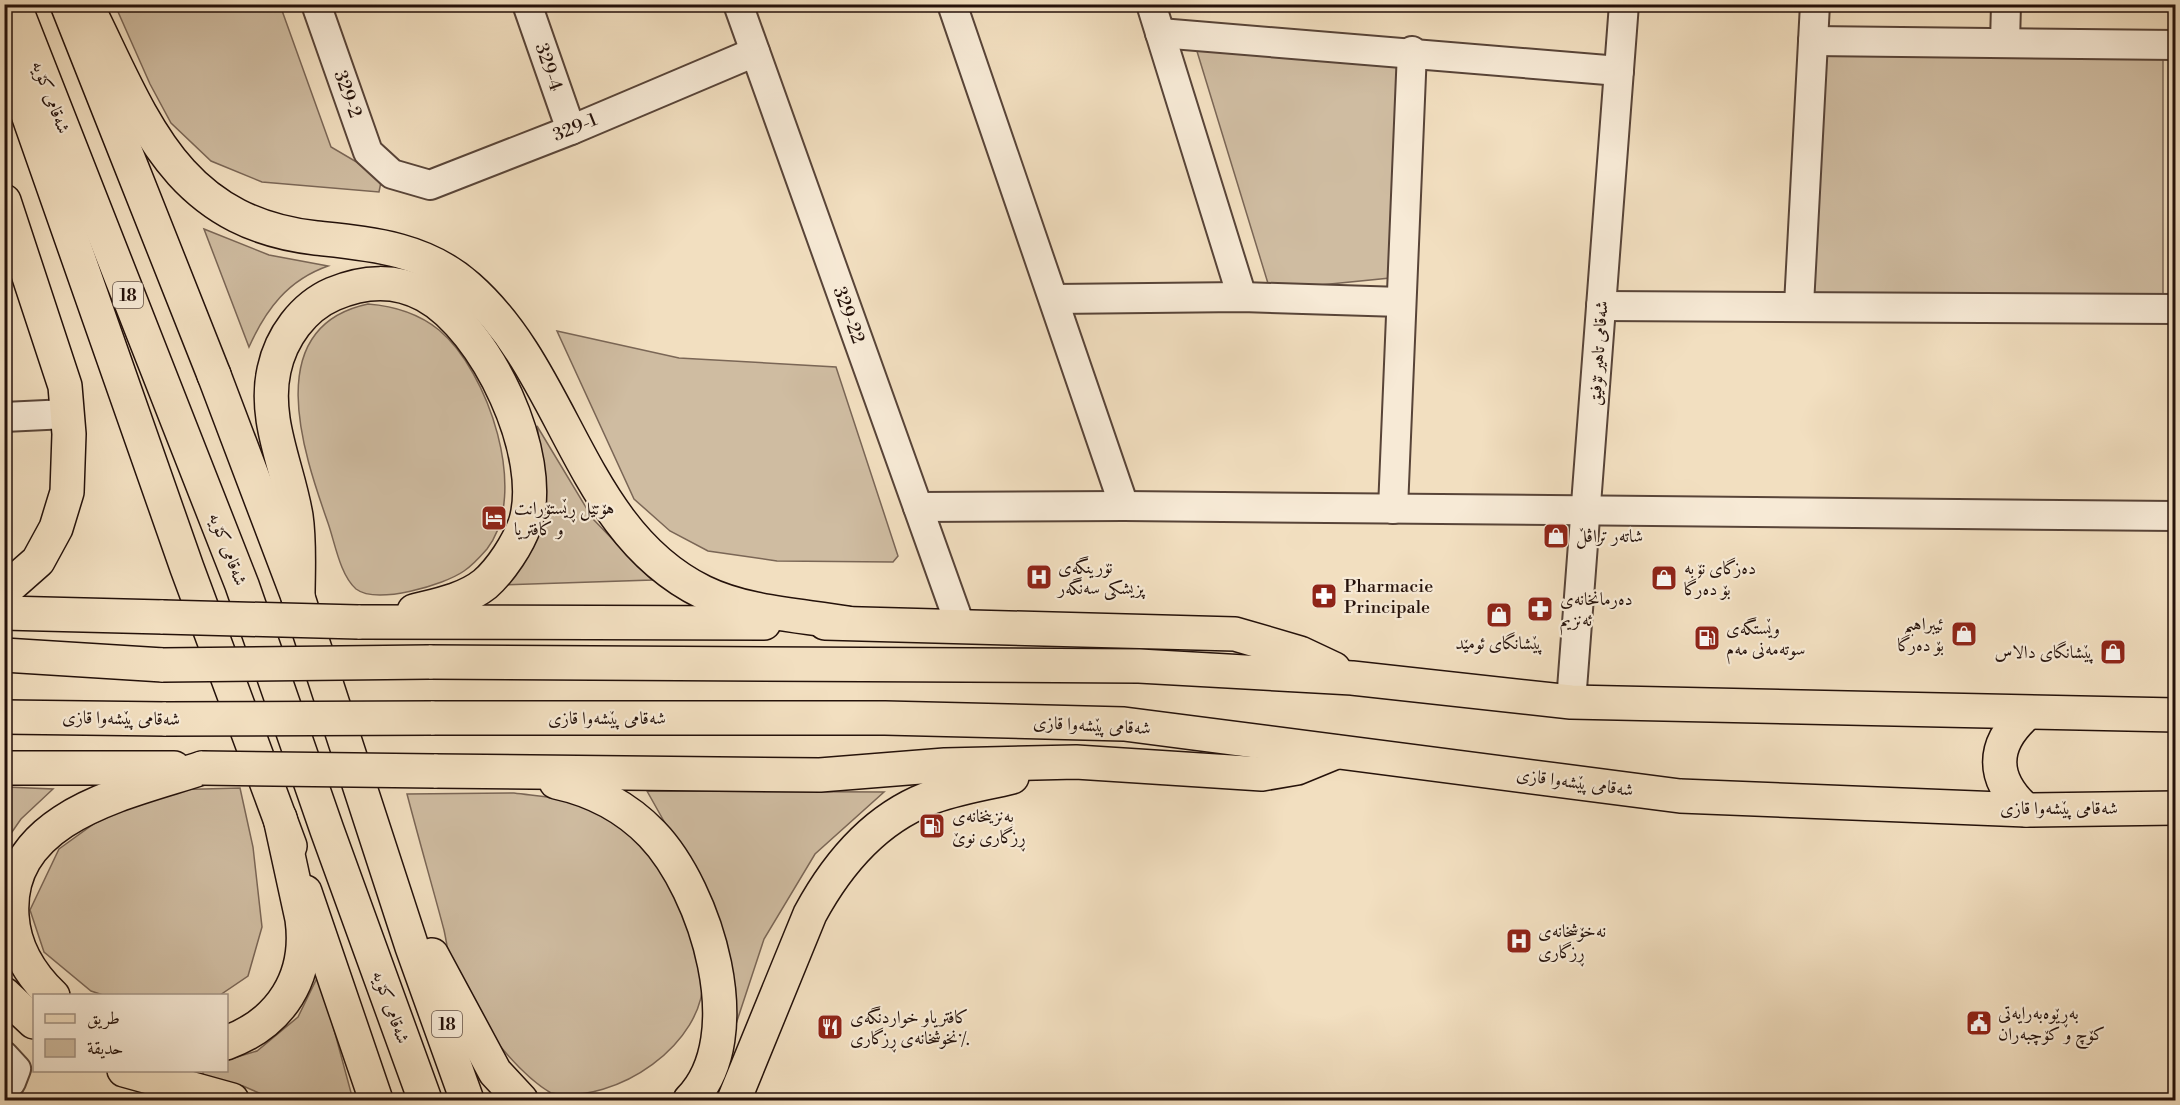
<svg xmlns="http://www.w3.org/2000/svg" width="2180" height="1105" viewBox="0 0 2180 1105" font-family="'Libre Bodoni',Amiri,serif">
<rect width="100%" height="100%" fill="#f2dfc0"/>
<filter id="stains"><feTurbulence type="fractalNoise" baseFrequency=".00333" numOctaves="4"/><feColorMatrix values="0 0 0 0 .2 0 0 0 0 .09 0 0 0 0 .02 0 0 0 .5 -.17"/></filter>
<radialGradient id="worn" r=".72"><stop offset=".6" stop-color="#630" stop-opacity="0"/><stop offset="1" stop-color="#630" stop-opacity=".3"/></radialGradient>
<g fill="#cfbca1" stroke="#7a6656" stroke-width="1.5">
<polygon points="115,5 280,5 331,147 382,177 379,192 262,182 211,161 171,123 150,84"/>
<polygon points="1196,48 1405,62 1390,278 1270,290"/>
<polygon points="1819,55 2163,58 2163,304 1806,298"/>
<path d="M204 229 269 255 328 266C288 280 266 309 249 347Z"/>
<path d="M368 304C394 306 418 313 439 330 488 371 530 493 487 549 480 557 473 565 464 571 444 585 377 605 356 589 340 575 335 543 328 523 303 452 260 327 368 304Z"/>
<polygon points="557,331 679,358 836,367 898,556 893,562 777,561 708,551 670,531 634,499"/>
<path d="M537 426 593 519 652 580 502 585C555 528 549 498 537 426Z"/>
<polygon points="5,787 53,789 21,819 5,842"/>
<polygon points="240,788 253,847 262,927 248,976 220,995 106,996 91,991 44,952 30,910 59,849 95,823 166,790"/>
<polygon points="647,791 884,792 815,854 764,939 736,1024 711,905"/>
<path d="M514 793C544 797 581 798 606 815 622 826 642 843 654 857 673 879 702 949 703 978 705 1043 617 1105 551 1093 517 1073 478 1021 459 987 450 972 448 948 444 930 432 885 419 840 407 794Z"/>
<polygon points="319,974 353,1100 275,1100 243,1086 203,1077 203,1071 226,1070 227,1060 257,1051 298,1017"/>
</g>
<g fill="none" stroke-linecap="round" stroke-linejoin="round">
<g stroke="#584438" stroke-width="32">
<g id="minor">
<polyline points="316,4 368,152 392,174 430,185 571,130 755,52"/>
<polyline points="527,4 571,130"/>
<polyline points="738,4 960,625"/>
<polyline points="952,4 1124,506"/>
<polyline points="1151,4 1242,297"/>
<polyline points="1160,33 1619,71"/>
<polyline points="1813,41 2176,45"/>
<polyline points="2005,43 2006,4"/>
<polyline points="1055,299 1242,297 1401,302"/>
<polyline points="1799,305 1815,4"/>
<polyline points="1601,306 2176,309"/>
<polyline points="4,417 67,414"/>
<polyline points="918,507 1124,506 2176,516"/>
<polyline points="1393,509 1412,51"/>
<polyline points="1571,702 1624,4"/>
<polyline points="4,1056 16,1069 11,1082 4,1087"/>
</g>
</g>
<g stroke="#24110a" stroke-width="36">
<g id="major">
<polyline points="67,4 214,375"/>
<polyline points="4,46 187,568 290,846"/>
<polyline points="305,892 376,1100"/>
</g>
</g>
<g stroke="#24110a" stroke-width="36">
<g id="highway">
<polyline points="14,4 242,585 327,830 425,1100"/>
<path d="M86 4C142 116 173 222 316 238 372 244 424 248 468 287 567 374 579 531 703 592 746 613 799 615 847 623"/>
<polyline points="4,201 65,386 69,434 67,492 56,528 38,561 4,591"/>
<polyline points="214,375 298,597 412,947 467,1100"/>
<path d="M298 597C298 570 300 543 296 516 288 467 263 420 274 370 281 337 303 307 333 294 363 281 396 279 425 295 486 328 547 456 525 524 518 544 501 570 485 584 465 600 438 605 414 611"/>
<polyline points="4,613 163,617"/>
<polyline points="358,622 764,623"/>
<polyline points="825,623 1235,634 1300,653 1334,669"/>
<polyline points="4,655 163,665"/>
<polyline points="429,662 1139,666 1352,678 1571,702 2176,715"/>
<path d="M2026 714C1991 745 1991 779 2026 810"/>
<polyline points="4,717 166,719"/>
<polyline points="431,718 885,718 1124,724 1680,796 2026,810 2176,808"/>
<polyline points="4,768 174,768"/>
<polyline points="434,771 820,775 945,765 1076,762 1262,774 1297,768 1336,752"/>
<path d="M556 782C593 790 626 807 652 834 706 890 752 1037 690 1100"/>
<polyline points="432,955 495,1072 521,1100"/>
<polyline points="4,994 34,1022"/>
<path d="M53 996C30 974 14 948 12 916 5 815 130 792 202 768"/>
<path d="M226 1043C281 1023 310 977 302 919L280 818"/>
<polyline points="124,1070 232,1100"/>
<path d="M734 1100 810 914C836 866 874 820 927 799 954 788 984 784 1012 777"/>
</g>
</g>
<use href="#minor" stroke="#f7ead6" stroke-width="28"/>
<use href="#major" stroke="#f2dfc0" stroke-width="33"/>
<use href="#highway" stroke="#f2dfc0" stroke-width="33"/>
<g stroke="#24110a" stroke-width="36" stroke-linecap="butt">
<g id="highway-bridge">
<polyline points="163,617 358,622"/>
<polyline points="163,665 429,662"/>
<polyline points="166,719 431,718"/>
<polyline points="202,768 434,771"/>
</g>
</g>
<use href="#highway-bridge" stroke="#f2dfc0" stroke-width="33"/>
</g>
<defs>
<g id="hotel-square" transform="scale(1.35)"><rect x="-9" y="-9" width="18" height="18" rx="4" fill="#8f2418" stroke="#f7ead6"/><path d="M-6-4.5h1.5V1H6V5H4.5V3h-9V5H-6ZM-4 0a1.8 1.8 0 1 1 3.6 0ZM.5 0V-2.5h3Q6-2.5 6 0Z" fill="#fff"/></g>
<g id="shop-square" transform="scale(1.35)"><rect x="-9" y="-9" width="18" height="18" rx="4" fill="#8f2418" stroke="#f7ead6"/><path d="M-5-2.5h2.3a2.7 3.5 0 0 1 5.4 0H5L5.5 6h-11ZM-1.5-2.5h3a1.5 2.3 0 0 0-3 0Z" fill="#fff"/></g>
<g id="hospital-square" transform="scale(1.35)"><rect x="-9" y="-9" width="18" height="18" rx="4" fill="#8f2418" stroke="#f7ead6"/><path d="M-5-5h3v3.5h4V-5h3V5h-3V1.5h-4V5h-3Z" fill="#fff"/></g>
<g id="pharmacy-square" transform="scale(1.35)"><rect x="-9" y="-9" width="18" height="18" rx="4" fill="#8f2418" stroke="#f7ead6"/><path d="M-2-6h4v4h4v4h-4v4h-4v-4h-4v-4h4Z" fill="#fff"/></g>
<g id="fuel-square" transform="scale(1.35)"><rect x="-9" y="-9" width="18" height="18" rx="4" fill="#8f2418" stroke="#f7ead6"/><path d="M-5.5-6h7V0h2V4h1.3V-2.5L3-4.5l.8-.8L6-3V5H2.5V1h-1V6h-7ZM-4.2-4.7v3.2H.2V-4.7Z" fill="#fff"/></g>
<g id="civic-square" transform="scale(1.35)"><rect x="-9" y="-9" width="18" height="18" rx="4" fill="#8f2418" stroke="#f7ead6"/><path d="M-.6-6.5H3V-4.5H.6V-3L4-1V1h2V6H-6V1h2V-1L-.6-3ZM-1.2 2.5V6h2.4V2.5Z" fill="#fff"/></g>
<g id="restaurant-square" transform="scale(1.35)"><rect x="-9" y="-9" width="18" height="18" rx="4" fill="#8f2418" stroke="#f7ead6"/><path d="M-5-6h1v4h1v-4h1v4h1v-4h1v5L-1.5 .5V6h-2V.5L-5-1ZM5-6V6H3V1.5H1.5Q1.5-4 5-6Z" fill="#fff"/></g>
</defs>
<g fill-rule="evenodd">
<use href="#hotel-square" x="494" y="518"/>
<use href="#shop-square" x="1556" y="536"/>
<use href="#hospital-square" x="1039" y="577"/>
<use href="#shop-square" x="1664" y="578"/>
<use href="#pharmacy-square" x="1324" y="596"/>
<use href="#pharmacy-square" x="1540" y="609"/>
<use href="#shop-square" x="1499" y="615"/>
<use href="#shop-square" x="1964" y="634"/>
<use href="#fuel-square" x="1707" y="638"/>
<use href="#shop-square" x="2113" y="652"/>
<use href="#fuel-square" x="932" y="826"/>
<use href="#hospital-square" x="1519" y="941"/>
<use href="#civic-square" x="1979" y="1023"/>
<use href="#restaurant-square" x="830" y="1027"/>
</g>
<g text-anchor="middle" stroke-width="4.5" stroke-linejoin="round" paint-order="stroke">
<g fill="#f7ead6" stroke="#635247" stroke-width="1.5">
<rect x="113" y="282" width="30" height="26" rx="4.5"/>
<rect x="432" y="1011" width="30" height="26" rx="4.5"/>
</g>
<g font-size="16" font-weight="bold" fill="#24110a">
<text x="128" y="301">18</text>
<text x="447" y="1030">18</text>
</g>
<g font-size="18" fill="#24110a" stroke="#f7ead6">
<text transform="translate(549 67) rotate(71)" y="6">329-4</text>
<text transform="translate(348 94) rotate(70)" y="6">329-2</text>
<text transform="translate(51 97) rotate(69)" y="6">شەقامی کۆیە</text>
<text transform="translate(575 127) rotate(-22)" y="6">329-1</text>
<text transform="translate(849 315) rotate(70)" y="6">329-22</text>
<text transform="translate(1598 353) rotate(-86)" y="6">شەقامی تاهیر تۆفیق</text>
<text transform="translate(228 549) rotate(69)" y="6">شەقامی کۆیە</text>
<text transform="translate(121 718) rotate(1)" y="6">شەقامی پێشەوا قازی</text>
<text x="607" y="724">شەقامی پێشەوا قازی</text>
<text transform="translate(1092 725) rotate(3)" y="6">شەقامی پێشەوا قازی</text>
<text transform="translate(1575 782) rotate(8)" y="6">شەقامی پێشەوا قازی</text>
<text x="2059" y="814">شەقامی پێشەوا قازی</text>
<text transform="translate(391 1007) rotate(70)" y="6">شەقامی کۆیە</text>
</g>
<g font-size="18" fill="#24110a" stroke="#f7ead6" text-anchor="start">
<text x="514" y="514">هۆتێل ڕێستۆرانت<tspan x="514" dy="21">و کافتریا</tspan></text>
<text x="1576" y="542">شاتەر تراڤڵ</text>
<text x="1058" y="573">نۆرینگەی<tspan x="1058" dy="21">پزیشکی سەنگەر</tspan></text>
<text x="1684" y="574">دەزگای نۆبە<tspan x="1684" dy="21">بۆ دەرگا</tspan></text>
<text x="1344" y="592">Pharmacie<tspan x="1344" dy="21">Principale</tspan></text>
<text x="1560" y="605">دەرمانخانەی<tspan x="1560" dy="21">ئەنزیم</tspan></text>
<text x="1944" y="630" text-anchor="end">ئیبراهیم<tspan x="1944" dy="21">بۆ دەرگا</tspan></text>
<text x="1726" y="634">وێستگەی<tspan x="1726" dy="21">سوتەمەنی مەم</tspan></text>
<text x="1499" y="649" text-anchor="middle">پێشانگای ئومێد</text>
<text x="2094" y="658" text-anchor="end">پێشانگای دالاس</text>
<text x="952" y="822">بەنزینخانەی<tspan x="952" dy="21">ڕزگاری نوێ</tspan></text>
<text x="1538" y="937">نەخۆشخانەی<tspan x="1538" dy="21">ڕزگاری</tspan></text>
<text x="1998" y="1019">بەڕێوەبەرایەتی<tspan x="1998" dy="21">کۆچ و کۆچبەران</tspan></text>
<text x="850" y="1023">كافتریاو خواردنگەی<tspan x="850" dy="21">نخوشخانەی ڕزگاری٪</tspan></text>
</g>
</g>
<rect width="2180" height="1105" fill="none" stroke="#f2dfc0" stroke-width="24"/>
<rect x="6" y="6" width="2168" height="1093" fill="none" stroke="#24110a" stroke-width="3"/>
<rect x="12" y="12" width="2156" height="1081" fill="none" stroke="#24110a" stroke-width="1.5"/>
<rect x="33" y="994" width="195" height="78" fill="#f7ead6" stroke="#a39384" stroke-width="1.5"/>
<rect x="45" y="1014" width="30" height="9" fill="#f2dfc0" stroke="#a39384" stroke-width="1.5"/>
<text x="87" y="1024" font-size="18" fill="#24110a">طريق</text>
<rect x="45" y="1039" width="30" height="18" fill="#cfbca1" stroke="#a39384" stroke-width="1.5"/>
<text x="87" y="1054" font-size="18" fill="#24110a">حديقة</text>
<rect width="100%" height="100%" filter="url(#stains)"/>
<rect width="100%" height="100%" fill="url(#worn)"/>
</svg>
